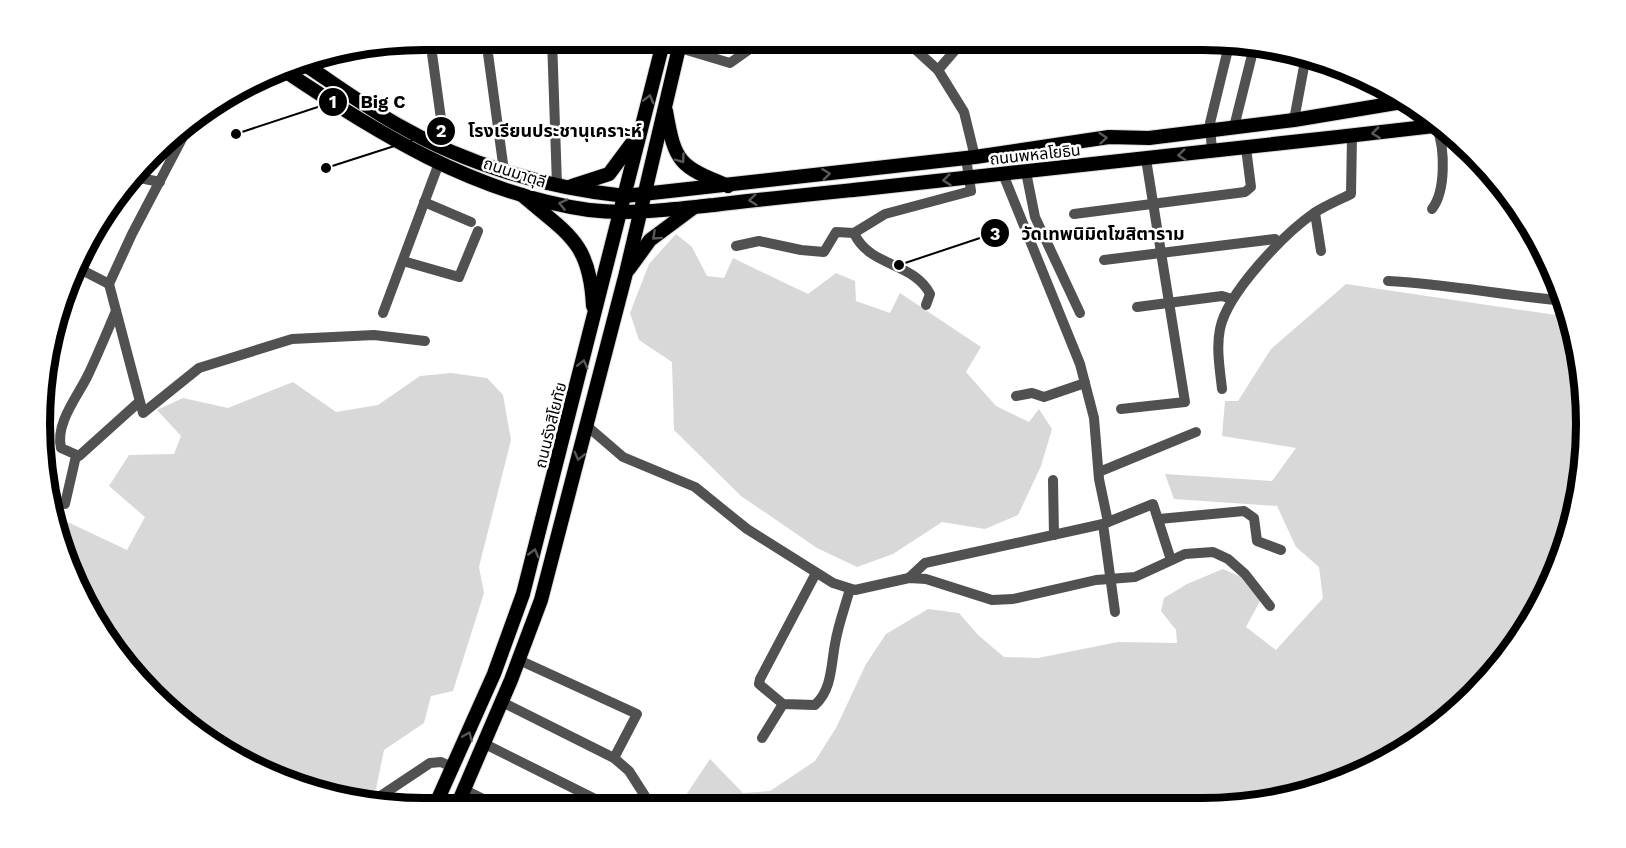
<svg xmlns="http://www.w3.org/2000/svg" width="1626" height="848" viewBox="0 0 1626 848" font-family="'Work Sans','Noto Sans Thai',sans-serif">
<rect width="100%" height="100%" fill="#fff"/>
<g fill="#d8d8d8">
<polygon points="676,234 692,247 707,276 724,278 733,258 808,294 836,273 855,281 856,301 890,313 900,293 981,347 966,372 996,406 1029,422 1039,409 1052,429 1041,466 1018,515 985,529 942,522 893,554 857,567 817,548 741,496 674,430 672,362 639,340 630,313 649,264"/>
<polygon points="1346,284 1569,317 1586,450 1547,595 1492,678 1416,744 1349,780 1253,806 678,807 710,759 743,793 770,791 815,761 836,728 866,664 886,634 928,609 959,613 978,635 1004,657 1038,658 1118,642 1177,643 1176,630 1161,611 1164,598 1187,584 1223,569 1241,577 1260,601 1246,627 1276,650 1323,598 1319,567 1296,547 1277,506 1174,499 1165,474 1272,481 1296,448 1222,436 1225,401 1238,401 1271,349"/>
<polygon points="53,323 66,326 48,363 52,325"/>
<polygon points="451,373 487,378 503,395 511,440 479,567 484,593 453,691 431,696 424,723 384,750 376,789 362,798 253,769 135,678 68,572 55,516 127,550 145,517 109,486 129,455 174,454 181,436 157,410 183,398 228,408 293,382 336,412 378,405 420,376"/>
</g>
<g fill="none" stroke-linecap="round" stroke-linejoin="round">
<g stroke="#dbdbdb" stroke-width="16">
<g id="major">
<path d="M298 60C332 82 364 106 398 125 467 165 547 188 625 196L975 157 1109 137 1149 138 1294 120 1402 102"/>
<path d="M282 69C375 132 475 194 589 210 631 215 673 209 714 205 764 199 814 194 863 189 1054 168 1244 148 1434 126"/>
<path d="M666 111C675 164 680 166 728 186"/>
<polyline points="572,186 609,174 635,139"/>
<path d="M522 195C567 234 590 241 593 306"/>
<polyline points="629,269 650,240 693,208"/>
<polyline points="434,808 494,674 523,594 664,39"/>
<polyline points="456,808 511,680 541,600 626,273 681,39"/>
</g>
</g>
<g stroke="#515151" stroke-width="10">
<polyline points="430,39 445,148"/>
<polyline points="486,39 504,171"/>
<polyline points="552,39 557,185"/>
<polyline points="904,39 938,70 964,112 975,157"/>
<polyline points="680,48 730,63 764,39"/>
<polyline points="938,70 964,40"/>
<polyline points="194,116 132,234 109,284 143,413 199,368 292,339 374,335 425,341"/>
<polyline points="1294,120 1305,61"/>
<polyline points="1234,127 1254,47"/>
<polyline points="1212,152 1210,123 1230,41"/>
<polyline points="1026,172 1035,217 1080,313"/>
<polyline points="1003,174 1080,364 1094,418 1099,479 1108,522"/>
<polyline points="135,177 160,182"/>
<polyline points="424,202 471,222"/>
<path d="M1432 209C1446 191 1445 149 1437 128"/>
<polyline points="1315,213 1321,251"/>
<polyline points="1074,214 1245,192 1251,187 1246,148"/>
<path d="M854 233C869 267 914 262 930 294L926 305"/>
<polyline points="736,246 759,241 801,250 824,252 836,232 854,233 885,214 971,191 966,158"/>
<polyline points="1104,260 1275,239"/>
<polyline points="403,261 459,277 478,231"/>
<polyline points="78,268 109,284"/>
<path d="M1388 281C1448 284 1507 296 1567 301"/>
<polyline points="1137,307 1222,296 1232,299"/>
<path d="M116 311C107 332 98 354 88 375 78 396 55 423 61 448L79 456 139 402"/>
<polyline points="383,313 439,163"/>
<path d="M1222 389C1220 370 1216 348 1220 329 1227 293 1284 234 1314 213 1325 206 1339 200 1351 194L1352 136"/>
<polyline points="1016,396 1032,393 1044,397 1085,383"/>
<polyline points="1121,409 1185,402 1146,159"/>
<polyline points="587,426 623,457 695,487 747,529 833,583 855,590 909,578 926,579 992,600 1013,599 1096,580 1135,577 1185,554 1213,552 1228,559 1245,574 1270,606"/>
<polyline points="1099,472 1196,432"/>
<polyline points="1053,480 1054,535"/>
<polyline points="65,504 76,456"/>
<polyline points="1159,519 1244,511 1254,518 1257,541 1281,550"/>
<polyline points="1103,524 1115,612"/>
<path d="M816 573 760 679 759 684 783 704 815 705C832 690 831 665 835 644 838 625 845 607 850 589"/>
<polyline points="909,578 925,563 1103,524 1153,504 1171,560"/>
<polyline points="519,660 637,714 614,758"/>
<polyline points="502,702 614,758 629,771 652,807"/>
<polyline points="762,738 783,704"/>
<polyline points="485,744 613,808"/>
<polyline points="465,790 501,808"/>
<polyline points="373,801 430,763 441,762 454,768"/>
</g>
<use href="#major" stroke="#000" stroke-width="14"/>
</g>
<defs><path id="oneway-chevron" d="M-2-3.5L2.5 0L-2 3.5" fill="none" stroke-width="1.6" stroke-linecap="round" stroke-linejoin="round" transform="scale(1.5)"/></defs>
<g stroke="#595959">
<use href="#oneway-chevron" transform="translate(649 99) rotate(-76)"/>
<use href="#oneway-chevron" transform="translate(1376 133) rotate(173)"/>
<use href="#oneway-chevron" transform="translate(1103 138) rotate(-5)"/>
<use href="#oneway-chevron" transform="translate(1182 155) rotate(174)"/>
<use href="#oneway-chevron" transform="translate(681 159) rotate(54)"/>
<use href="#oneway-chevron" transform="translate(826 174) rotate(-7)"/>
<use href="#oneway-chevron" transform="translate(947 180) rotate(174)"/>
<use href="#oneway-chevron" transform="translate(753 200) rotate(174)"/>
<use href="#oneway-chevron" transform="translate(563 204) rotate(-167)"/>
<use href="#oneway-chevron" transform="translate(656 236) rotate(138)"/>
<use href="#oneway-chevron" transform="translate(583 364) rotate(-76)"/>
<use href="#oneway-chevron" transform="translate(579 456) rotate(104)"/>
<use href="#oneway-chevron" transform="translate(534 553) rotate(-75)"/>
<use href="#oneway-chevron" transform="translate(468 736) rotate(-67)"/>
</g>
<g text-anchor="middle" stroke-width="5" stroke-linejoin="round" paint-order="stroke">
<g font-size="16" fill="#000" stroke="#fff">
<text transform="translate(1035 154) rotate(-6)" y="6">ถนนพหลโยธิน</text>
<text transform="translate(515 172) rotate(18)" y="6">ถนนมาตุลี</text>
<text transform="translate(550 425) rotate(-76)" y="6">ถนนรังสิโยทัย</text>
</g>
</g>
<path d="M0 0H1626V848H0ZM424 50H1202A374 374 0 0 1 1576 424V424A374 374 0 0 1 1202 798H424A374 374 0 0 1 50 424V424A374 374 0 0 1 424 50Z" fill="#fff" fill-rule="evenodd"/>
<path fill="none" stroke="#000" stroke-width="8" d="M424 50H1202A374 374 0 0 1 1576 424V424A374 374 0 0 1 1202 798H424A374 374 0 0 1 50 424V424A374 374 0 0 1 424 50Z"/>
<path fill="none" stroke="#000" stroke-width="2" d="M236 134L333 102M326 168L441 131M899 265L995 233"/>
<g fill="#000" stroke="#fff" stroke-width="2">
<circle cx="236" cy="134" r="6"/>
<circle cx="326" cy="168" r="6"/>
<circle cx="899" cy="265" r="6"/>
<circle cx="333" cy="102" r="15"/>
<circle cx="441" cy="131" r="15"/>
<circle cx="995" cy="233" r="15"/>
</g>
<g font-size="18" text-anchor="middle" font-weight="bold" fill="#fff">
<text x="333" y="108">1</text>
<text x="441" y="137">2</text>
<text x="995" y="240">3</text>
</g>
<g font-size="18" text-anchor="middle" font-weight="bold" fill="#000" stroke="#fff" stroke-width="5" stroke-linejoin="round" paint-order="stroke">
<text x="383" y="108">Big C</text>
<text x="555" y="137">โรงเรียนประชานุเคราะห์</text>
<text x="1103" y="240">วัดเทพนิมิตโฆสิตาราม</text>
</g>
</svg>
